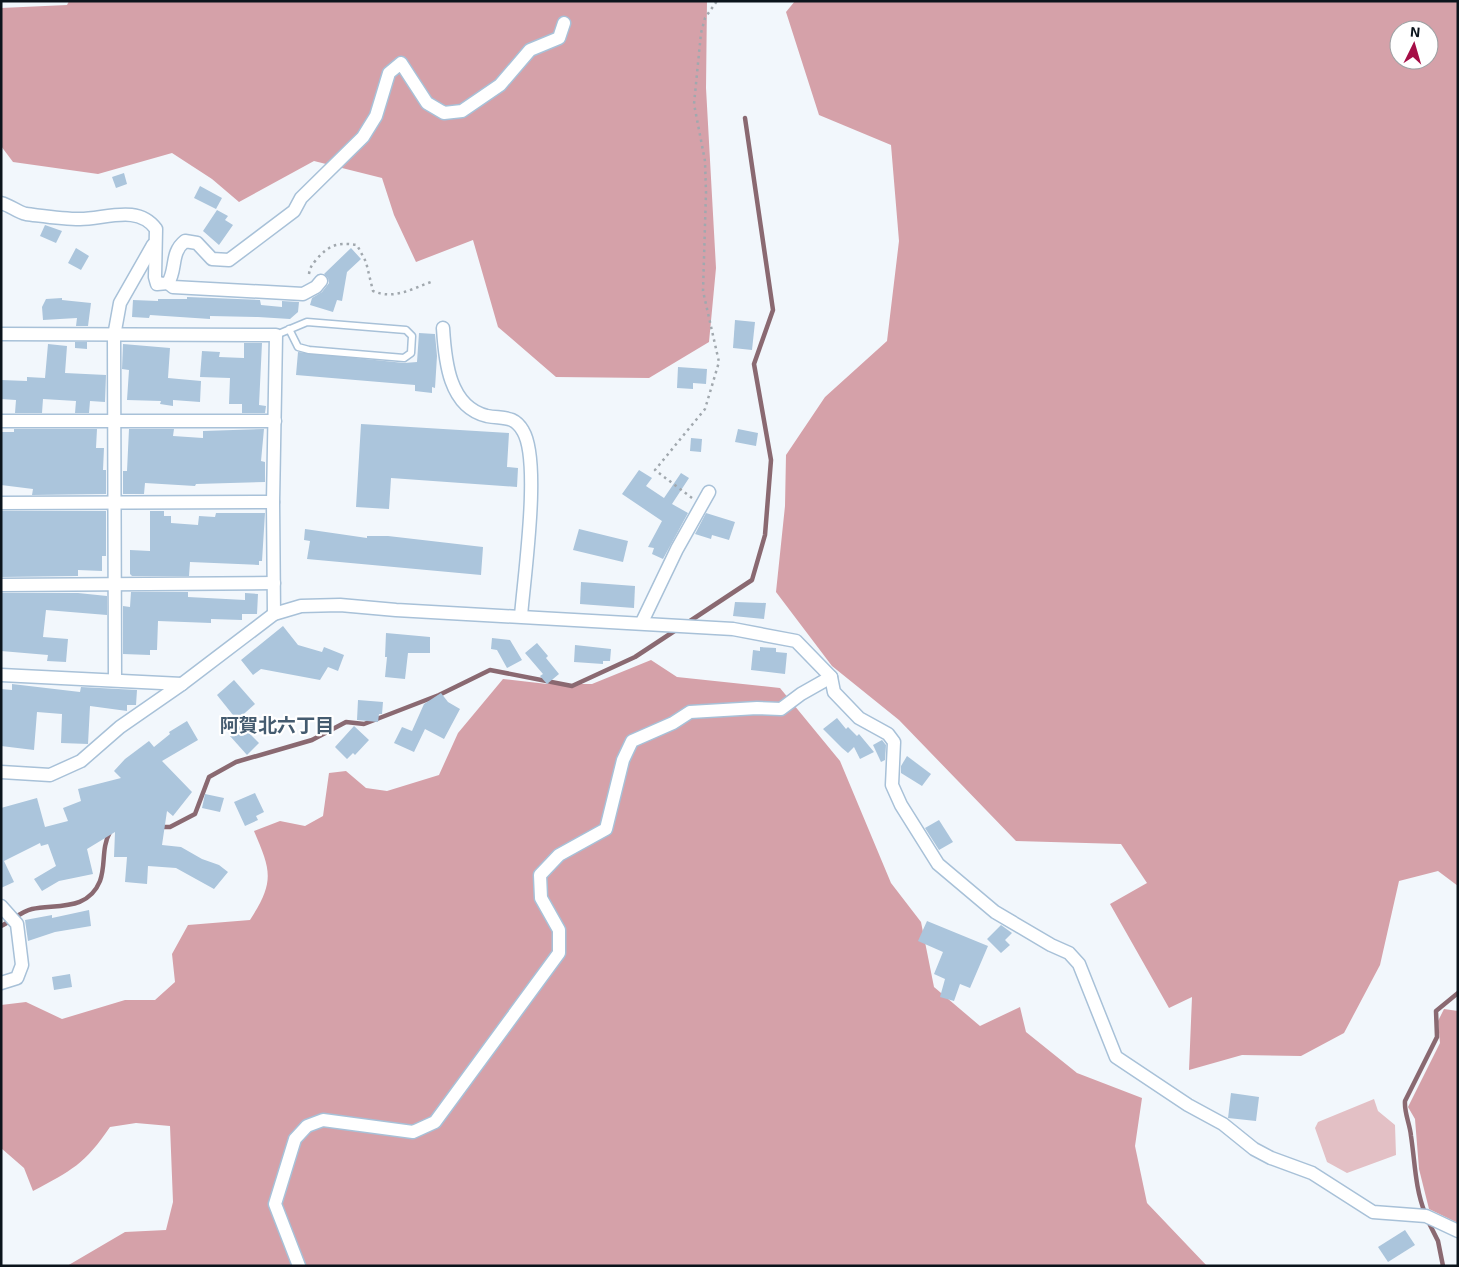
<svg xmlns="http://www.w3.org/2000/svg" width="1459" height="1267" viewBox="0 0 1459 1267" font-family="'Exo 2','Noto Sans JP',sans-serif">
<rect width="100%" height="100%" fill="#f2f7fc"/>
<polygon fill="#e3c0c5" points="1374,1099 1378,1111 1395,1125 1396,1155 1347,1173 1327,1162 1315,1128 1318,1122"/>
<g fill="#d5a1a9" fill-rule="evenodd">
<polygon points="69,1 707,1 706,88 716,268 709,342 649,378 556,377 498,327 473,240 416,262 394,215 382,178 314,161 239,202 212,179 172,153 98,174 13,162 1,146 1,8 67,5"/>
<path d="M795 1H1458V886L1438 871 1399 881 1380 965 1344 1033 1301 1056 1242 1055 1189 1070 1192 997 1169 1008 1110 904 1147 883 1121 844 1016 841 899 720 832 666 776 592 785 506 786 455 825 397 887 341 899 241 891 145 819 115 786 12ZM1399 30H1429V60H1399Z"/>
<path d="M651 660 677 677 780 688 840 761 891 883 921 922 934 987 980 1026 1020 1007 1026 1032 1077 1073 1142 1098 1135 1146 1147 1203 1207 1266H67L125 1232 166 1230 173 1202 170 1126 136 1123 110 1127C85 1164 71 1171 33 1191L24 1168 1 1148V1005L26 1002 62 1019 125 1000H155L175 982 172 954 188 925 250 920C275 881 271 871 254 831L280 821 305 826 323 816 329 773 346 771 366 788 387 791 439 775 458 733 503 679 547 684H592Z"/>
<polygon points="1444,1009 1458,1011 1458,1223 1429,1209 1419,1169 1415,1119 1408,1107 1440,1043 1438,1021"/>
</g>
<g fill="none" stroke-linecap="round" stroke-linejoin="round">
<g stroke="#8a6971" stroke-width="4.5">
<polyline points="687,623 752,580 765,535 771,460 754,364 773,310 745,118"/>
<polyline points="159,827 170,827 195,814 209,777 236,762 312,740 346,722 364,724 439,695 490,670 572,686 635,657 676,630"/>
<path d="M1 926C11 921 22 911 32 909 57 904 88 911 100 881 106 865 101 848 110 832"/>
<path d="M1425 1213C1415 1188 1415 1162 1411 1136 1410 1124 1404 1113 1405 1101L1437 1037 1436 1011 1458 993"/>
<polyline points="1428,1221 1438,1241 1443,1266"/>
</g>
</g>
<g fill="#abc5dc">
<polygon points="124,173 127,184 116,188 112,177"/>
<polygon points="200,186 222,198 216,209 194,198"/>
<polygon points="217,210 228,216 225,220 233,225 219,245 203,231"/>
<polygon points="45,225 62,231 56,243 40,236"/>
<polygon points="76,248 89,256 81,270 68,263"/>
<polygon points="351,248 361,259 347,272 342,301 337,300 333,312 310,305 312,298 322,292 329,283 328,278 324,274"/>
<polygon points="187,297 260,300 261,305 282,307 282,301 299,302 298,312 290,319 258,317 210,316 210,319 150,315 149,318 132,317 133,300 158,301 158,299 187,299"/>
<polygon points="62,298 62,300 91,303 88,326 76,326 77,318 43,320 42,307 46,299"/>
<polygon points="735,320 755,322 752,350 733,348"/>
<polygon points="419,333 435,334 437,356 435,388 432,387 432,393 415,391 415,385 296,375 298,352 404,363 417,362"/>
<polygon points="75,342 87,342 87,349 75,348"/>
<polygon points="244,343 262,343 259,405 266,406 265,413 242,413 242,404 229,404 230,378 200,377 202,351 220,352 219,357 244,358"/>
<polygon points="48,344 67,346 65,373 106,375 105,402 90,401 89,413 75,413 76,401 43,399 42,413 15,413 16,400 1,399 1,380 27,381 27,377 45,378"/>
<polygon points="123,344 170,348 168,378 201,381 200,402 173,400 173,406 160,404 161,401 127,400 129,370 122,369"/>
<polygon points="678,367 707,369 706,384 693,383 693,389 677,388"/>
<polygon points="361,424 509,433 507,467 518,468 517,487 391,478 389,509 356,507"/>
<polygon points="14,429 97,429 96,448 104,448 103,470 106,470 106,494 32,495 33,489 1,485 1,432 14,432"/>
<polygon points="129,429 174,429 173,436 203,438 203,431 264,429 261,461 265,462 265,482 196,484 195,486 145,483 144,494 123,494 123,471 127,471"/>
<polygon points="738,429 758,433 756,446 735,442"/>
<polygon points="691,438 702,439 701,452 690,451"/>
<polygon points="639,470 652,478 646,486 664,498 681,473 689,478 672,504 688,513 663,559 652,554 654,548 648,547 662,521 622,494"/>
<polygon points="2,511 106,511 106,556 102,556 102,571 78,570 78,576 1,577"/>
<polygon points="150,511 164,511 164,516 171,516 171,523 198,525 199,516 215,517 216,513 265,513 262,561 259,561 259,565 190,562 189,576 132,576 130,574 130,550 150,551"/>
<polygon points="706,513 735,522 729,540 712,535 711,539 695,534"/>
<polygon points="305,529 367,538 367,536 388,536 483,547 481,575 307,559 310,541 304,540"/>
<polygon points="579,529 628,541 623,562 573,550"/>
<polygon points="581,582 635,586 634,608 580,604"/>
<polygon points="131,592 188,592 188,597 245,600 245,593 258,594 257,614 242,614 242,620 211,619 211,623 158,621 157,650 150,650 150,655 123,654 123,606 130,607"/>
<polygon points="1,593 78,593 107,596 107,615 46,610 43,637 68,639 66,662 47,661 48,655 1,651"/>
<polygon points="735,602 766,603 764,619 733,616"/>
<polygon points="283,626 298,645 322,652 324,647 344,655 338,671 328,667 320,680 261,669 253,675 241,660"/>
<polygon points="386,633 430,637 430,653 408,653 405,679 385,677 387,657 385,657"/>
<polygon points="492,638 510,640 522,660 507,668 497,650 491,649"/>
<polygon points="537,643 548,656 546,658 559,674 547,684 540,676 543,674 525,653"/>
<polygon points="575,645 611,649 610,661 603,661 603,664 574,662"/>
<polygon points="760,647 776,648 776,652 787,653 785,674 751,670 753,650 760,651"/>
<polygon points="234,680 255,704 237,720 217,695"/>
<polygon points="12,684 80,692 81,687 137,690 136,705 127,705 127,711 90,706 88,744 61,743 62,714 37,712 34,750 1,746 1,689 12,690"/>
<polygon points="441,693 448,702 460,709 444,739 425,729 414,752 394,743 402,727 412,731 424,704"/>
<polygon points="358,700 383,702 382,714 379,714 378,722 357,720"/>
<polygon points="837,718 846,729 848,727 857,736 859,734 874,752 860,759 854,747 848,753 842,748 823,729"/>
<polygon points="187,721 198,740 162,761 192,792 173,816 167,811 162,845 181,847 202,859 219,865 228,872 214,889 176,868 148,866 147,884 125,882 127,857 114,857 115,832 87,849 93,874 59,881 42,891 34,879 56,866 48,844 41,846 40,843 4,861 14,882 1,888 1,808 37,798 45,827 68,821 63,808 81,801 78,789 121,778 114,771 125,759 149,741 154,747 170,734 169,732"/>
<polygon points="241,725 259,743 247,755 230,736"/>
<polygon points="354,726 369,740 355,755 353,753 347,759 335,747"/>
<polygon points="882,740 886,745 885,760 881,762 873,745"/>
<polygon points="907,756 931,774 922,786 901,773 901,766"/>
<polygon points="255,793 264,812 256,816 258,820 245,826 234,802"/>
<polygon points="205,794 224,798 220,812 202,808"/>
<polygon points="939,820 953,842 939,850 925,828"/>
<polygon points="89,910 91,926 55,932 28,941 25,920 52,915 52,918"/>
<polygon points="927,921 988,946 970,988 960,984 954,1001 940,997 945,979 934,974 943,952 918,941"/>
<polygon points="1001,925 1012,933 1005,940 1010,945 1001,953 987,939"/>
<polygon points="70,974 72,987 54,990 52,977"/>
<polygon points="1231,1093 1259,1097 1256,1121 1228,1118"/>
<polygon points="1405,1230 1415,1245 1388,1262 1378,1247"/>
</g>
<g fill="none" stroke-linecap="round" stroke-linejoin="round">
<g stroke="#a8c1d8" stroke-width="9">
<polyline id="lane" points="276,335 307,322 406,330 412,336 411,353 404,358 309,350 298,347 289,329"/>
</g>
<g stroke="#a8c1d8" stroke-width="15">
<g id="street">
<path d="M1 203C10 205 17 212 26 214 43 216 62 219 80 219 105 219 138 204 156 229L155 277 157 284 168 283C177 269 170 253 185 241L197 243 212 259 229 260 294 211 301 198 363 137 376 116 389 73 401 63 427 103 444 113 462 111 500 85 530 50 559 38 564 23"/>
<polyline points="168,283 173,287 303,294 316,287 321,281"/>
<path d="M443 328C445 361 449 407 487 416 503 419 514 415 523 431 541 461 524 577 521 616"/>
<polyline points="1,334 276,335 273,502 274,614"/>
<polyline points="1,421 275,421"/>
<polyline points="1,503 273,502"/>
<polyline points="1,585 274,583"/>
<polyline points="642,622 677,549 709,492"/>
<polyline points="1,675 182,684"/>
<polyline points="115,680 114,336 120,303 153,245"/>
<polyline points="1,772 50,775 81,761 120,727 182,684 274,614 301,606 340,605 396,610 733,629 796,641 831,677 834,692 859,718 888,734 894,742 892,785 901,805 938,864 995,912 1051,945 1069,953 1079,964 1116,1057 1188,1105 1223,1124 1254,1149 1271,1158 1312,1173 1373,1212 1426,1216 1458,1231"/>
<polyline points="1,906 17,924 22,965 17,978 1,983"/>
<polyline points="299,1266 275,1204 295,1139 307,1126 323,1120 413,1132 435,1122 559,953 559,930 541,898 540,875 559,855 606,829 623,760 632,741 673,723 690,712 757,708 781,709 801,694 831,677"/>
</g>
</g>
<g stroke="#a1a8ae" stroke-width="2.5" stroke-dasharray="2.5 4" stroke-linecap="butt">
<path d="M309 274C310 267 312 265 316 260 329 245 337 242 357 245L366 262 373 291C394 300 411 289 431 282"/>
<polyline points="692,498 655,470 705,409 719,362 703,291 706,192 705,161 694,104 701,33 705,18 717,1"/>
</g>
<use href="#lane" stroke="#fff" stroke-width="6"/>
<use href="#street" stroke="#fff" stroke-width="12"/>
</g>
<g text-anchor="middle" stroke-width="4.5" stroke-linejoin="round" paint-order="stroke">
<g font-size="19" font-weight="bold" fill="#445b6f" stroke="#fff">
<text x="277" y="732">阿賀北六丁目</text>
</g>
</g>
<rect width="1459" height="1267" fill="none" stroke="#0b141c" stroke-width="5"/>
<g transform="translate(1414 45) rotate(5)"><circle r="24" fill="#ffffff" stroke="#9da1a4"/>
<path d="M0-4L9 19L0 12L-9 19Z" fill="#a50e46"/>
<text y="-8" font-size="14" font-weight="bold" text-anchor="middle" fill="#0b141c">N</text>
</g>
</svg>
